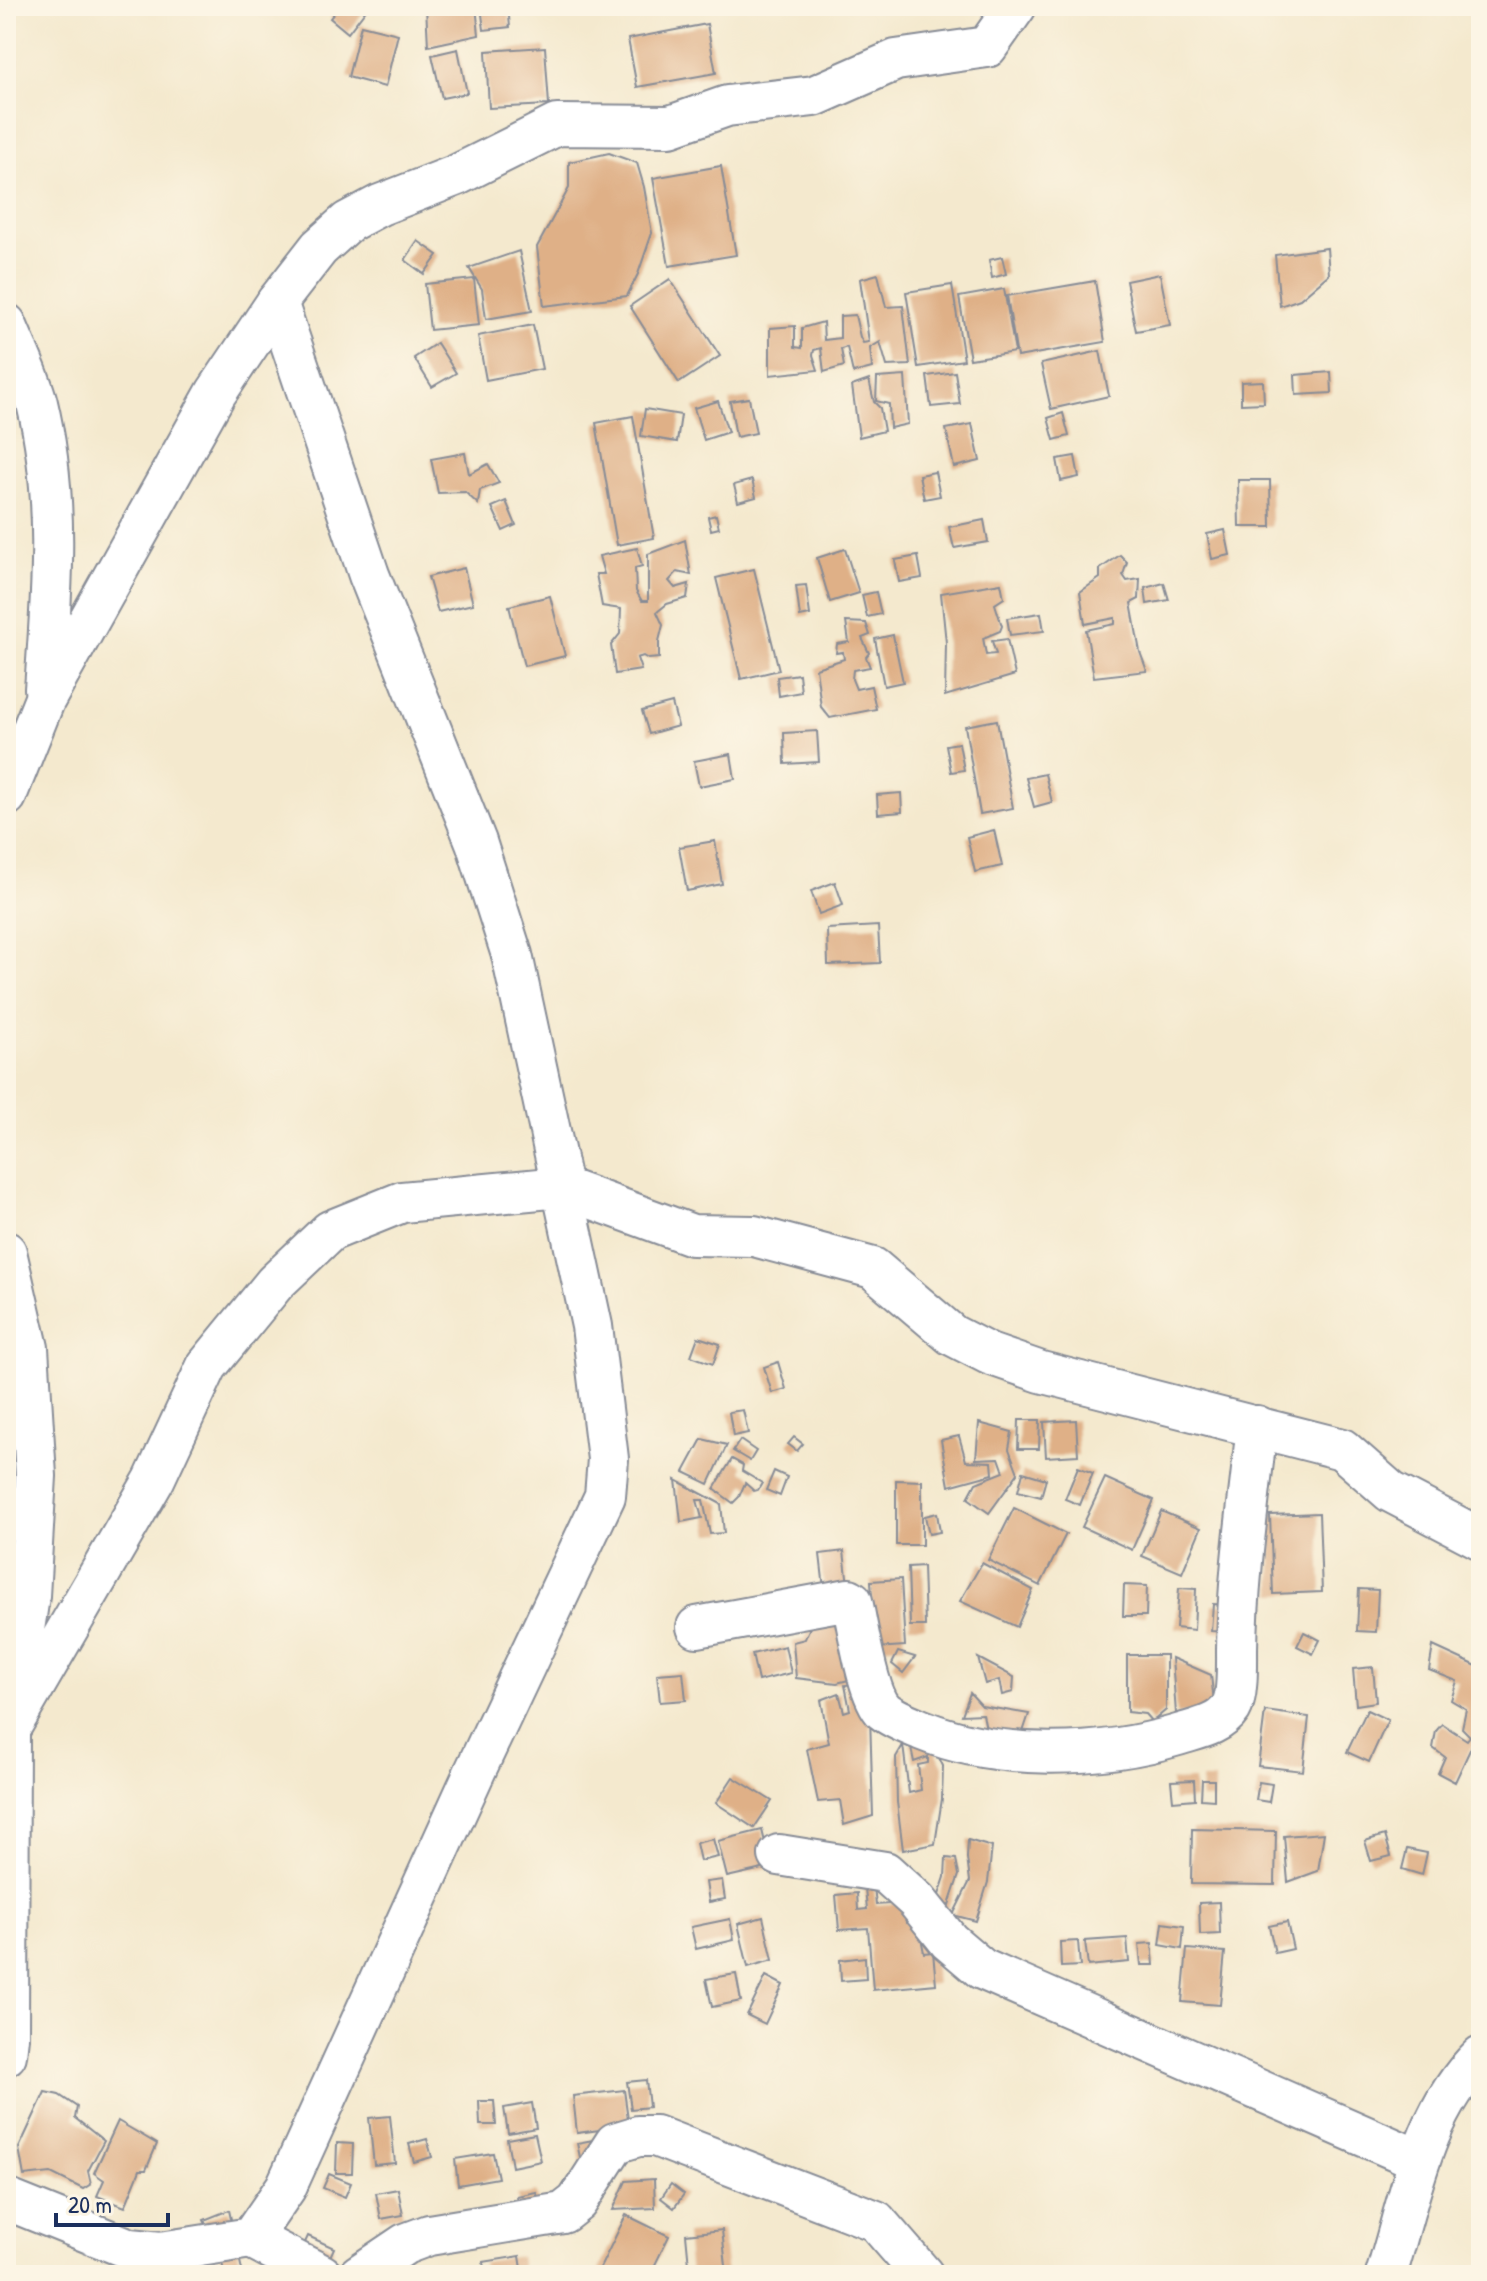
<svg xmlns="http://www.w3.org/2000/svg" width="1487" height="2281" viewBox="0 0 1487 2281" font-family="'Patrick Hand',sans-serif">
<rect width="100%" height="100%" fill="#fcf5e5"/>
<filter id="ink" filterUnits="userSpaceOnUse"><feTurbulence type="fractalNoise" baseFrequency=".0125" numOctaves="2"/><feDisplacementMap in="SourceGraphic" scale="16" xChannelSelector="R" yChannelSelector="G"/><feConvolveMatrix kernelMatrix="1 2 1 2 8 2 1 2 1" color-interpolation-filters="sRGB"/></filter>
<filter id="wash" filterUnits="userSpaceOnUse"><feTurbulence type="fractalNoise" baseFrequency=".006" numOctaves="4" result="noise"/><feDisplacementMap in="SourceGraphic" scale="32" xChannelSelector="R" yChannelSelector="G"/><feGaussianBlur stdDeviation="1.8" result="paint"/><feColorMatrix in="noise" values="0 0 0 0 0 0 0 0 0 0 0 0 0 0 0 0 0 1.4 0 .05"/><feComposite in="paint" operator="in"/></filter>
<g filter="url(#wash)">
<rect width="100%" height="100%" fill="#f4e9ce"/>
<g id="blocks">
<g fill="#dfb087">
<polygon points="340,6 364,6 367,8 348,33 330,18"/>
<polygon points="426,6 476,6 479,35 428,46"/>
<polygon points="481,6 508,6 510,27 484,30"/>
<polygon points="707,24 716,73 637,87 628,39"/>
<polygon points="361,25 398,34 385,87 348,77"/>
<polygon points="545,47 549,105 489,108 486,51"/>
<polygon points="458,49 467,93 442,98 432,55"/>
<polygon points="609,153 637,163 644,187 652,233 638,274 627,296 544,306 537,247 569,188 569,162"/>
<polygon points="721,166 736,255 669,266 653,178"/>
<polygon points="418,241 438,255 424,274 405,260"/>
<polygon points="1327,248 1329,274 1300,299 1280,306 1275,255"/>
<polygon points="519,251 532,311 486,319 482,289 469,268"/>
<polygon points="1002,257 1006,274 992,278 989,260"/>
<polygon points="878,274 886,307 903,306 910,365 887,366 880,342 870,348 872,368 853,373 847,347 841,349 844,366 824,372 821,348 814,350 813,355 818,370 770,375 770,328 795,326 795,347 802,348 802,328 823,322 824,340 840,338 840,316 855,315 860,337 863,343 869,342 860,279"/>
<polygon points="1160,274 1170,325 1136,331 1126,281"/>
<polygon points="474,279 479,325 430,330 425,284"/>
<polygon points="670,279 720,356 679,383 630,306"/>
<polygon points="1095,281 1105,342 1017,357 1007,296"/>
<polygon points="952,285 964,360 918,367 906,292"/>
<polygon points="1004,289 1015,352 970,359 959,297"/>
<polygon points="533,325 542,369 486,380 478,336"/>
<polygon points="437,343 456,373 432,387 414,358"/>
<polygon points="1100,351 1109,396 1051,409 1041,364"/>
<polygon points="955,372 960,404 931,407 927,376"/>
<polygon points="1331,372 1332,393 1296,395 1295,375"/>
<polygon points="905,376 908,424 890,428 889,404 876,401 877,378"/>
<polygon points="869,380 874,402 880,408 884,431 859,437 852,386"/>
<polygon points="1263,381 1264,403 1241,404 1241,382"/>
<polygon points="749,398 756,433 736,437 730,401"/>
<polygon points="718,401 728,432 704,440 694,408"/>
<polygon points="645,409 681,415 677,442 641,436"/>
<polygon points="1063,413 1069,436 1054,440 1048,418"/>
<polygon points="633,416 654,538 617,545 596,423"/>
<polygon points="972,424 980,461 954,467 946,429"/>
<polygon points="465,453 469,474 488,464 499,483 480,490 478,504 465,492 438,493 431,459"/>
<polygon points="1075,456 1079,477 1061,481 1057,459"/>
<polygon points="935,472 940,496 924,499 919,475"/>
<polygon points="752,480 756,497 738,502 734,485"/>
<polygon points="1238,480 1270,480 1271,527 1239,527"/>
<polygon points="506,501 516,525 503,531 492,507"/>
<polygon points="716,515 719,528 711,530 708,517"/>
<polygon points="984,520 988,542 954,548 949,527"/>
<polygon points="1225,530 1230,555 1212,559 1207,534"/>
<polygon points="685,540 691,575 677,572 669,581 675,588 689,584 687,598 667,604 657,612 663,625 659,641 659,658 648,659 643,656 637,658 641,670 615,674 611,645 620,634 621,609 602,606 596,574 604,574 599,556 637,548 642,566 635,568 636,591 642,601 648,601 648,554"/>
<polygon points="845,549 859,593 830,602 817,558"/>
<polygon points="1120,555 1127,562 1123,575 1127,581 1140,579 1139,599 1131,603 1140,652 1147,671 1094,677 1086,630 1115,624 1115,618 1085,624 1080,592 1100,578 1100,569"/>
<polygon points="918,556 922,578 899,582 895,560"/>
<polygon points="464,568 473,604 438,612 428,577"/>
<polygon points="754,569 779,670 741,679 716,578"/>
<polygon points="1001,583 1004,598 995,604 1002,626 1000,631 983,638 986,655 996,654 992,641 1007,639 1015,675 945,696 946,643 941,593"/>
<polygon points="1164,583 1169,600 1147,604 1145,588"/>
<polygon points="806,585 810,615 800,617 796,586"/>
<polygon points="876,592 881,614 867,617 862,595"/>
<polygon points="550,596 565,656 524,666 509,606"/>
<polygon points="1041,613 1044,631 1010,635 1007,618"/>
<polygon points="846,622 866,623 870,635 862,638 869,653 866,657 870,667 853,670 852,679 856,689 871,686 876,709 830,718 821,707 816,668 844,659 843,652 836,653 837,644 849,642"/>
<polygon points="893,635 903,682 884,686 875,639"/>
<polygon points="799,674 801,692 779,696 777,677"/>
<polygon points="672,703 678,726 649,734 642,711"/>
<polygon points="997,720 1013,808 980,814 965,726"/>
<polygon points="817,731 819,762 785,764 784,733"/>
<polygon points="959,743 964,770 951,772 946,745"/>
<polygon points="731,754 735,779 699,786 694,761"/>
<polygon points="1045,774 1052,802 1034,807 1026,778"/>
<polygon points="901,793 902,812 878,814 877,795"/>
<polygon points="994,830 1002,866 975,872 967,837"/>
<polygon points="715,841 722,884 687,891 679,847"/>
<polygon points="835,882 843,905 819,914 811,891"/>
<polygon points="878,926 880,963 828,965 827,929"/>
<polygon points="698,1337 720,1344 713,1364 691,1356"/>
<polygon points="778,1362 786,1389 772,1393 764,1367"/>
<polygon points="743,1410 748,1433 733,1436 729,1412"/>
<polygon points="1019,1420 1040,1420 1039,1449 1018,1449"/>
<polygon points="1076,1420 1078,1455 1046,1457 1044,1422"/>
<polygon points="979,1423 1012,1432 1009,1449 1018,1473 989,1513 968,1498 976,1483 1004,1472 999,1458 976,1459"/>
<polygon points="959,1436 966,1461 992,1462 993,1474 949,1486 941,1440"/>
<polygon points="794,1437 803,1444 797,1451 788,1444"/>
<polygon points="702,1439 727,1445 709,1484 684,1472"/>
<polygon points="740,1440 756,1451 750,1461 733,1451"/>
<polygon points="732,1459 743,1465 742,1471 762,1483 758,1490 754,1491 745,1483 739,1497 733,1503 714,1489"/>
<polygon points="1078,1467 1093,1473 1080,1505 1065,1499"/>
<polygon points="774,1471 787,1477 780,1496 766,1490"/>
<polygon points="1023,1472 1046,1479 1041,1497 1018,1491"/>
<polygon points="1105,1478 1154,1500 1132,1550 1082,1527"/>
<polygon points="676,1480 721,1504 724,1533 710,1534 703,1500 697,1500 702,1518 681,1522"/>
<polygon points="896,1480 922,1481 922,1545 896,1545"/>
<polygon points="1014,1508 1066,1534 1040,1586 988,1560"/>
<polygon points="1161,1511 1201,1528 1182,1573 1142,1556"/>
<polygon points="937,1513 940,1532 929,1534 925,1516"/>
<polygon points="1319,1513 1322,1592 1273,1594 1270,1515"/>
<polygon points="844,1551 849,1594 825,1597 820,1554"/>
<polygon points="982,1563 1033,1590 1017,1627 960,1601"/>
<polygon points="923,1566 925,1626 910,1626 908,1567"/>
<polygon points="901,1579 905,1646 875,1648 871,1581"/>
<polygon points="1124,1585 1147,1586 1146,1616 1123,1616"/>
<polygon points="1179,1588 1196,1589 1194,1630 1176,1628"/>
<polygon points="1359,1589 1378,1590 1376,1632 1357,1631"/>
<polygon points="1213,1604 1227,1605 1225,1632 1211,1631"/>
<polygon points="855,1613 864,1676 837,1683 796,1678 793,1642 805,1639 810,1627"/>
<polygon points="1304,1632 1320,1640 1313,1654 1297,1646"/>
<polygon points="785,1646 791,1673 758,1681 752,1654"/>
<polygon points="1433,1646 1481,1668 1481,1726 1455,1782 1438,1773 1445,1757 1433,1748 1436,1731 1442,1724 1467,1740 1470,1736 1462,1728 1466,1709 1451,1700 1457,1681 1429,1670"/>
<polygon points="898,1652 915,1657 903,1673 892,1664"/>
<polygon points="1127,1655 1166,1655 1166,1710 1152,1722 1145,1714 1127,1712"/>
<polygon points="978,1658 1014,1677 1013,1692 1002,1695 999,1680 985,1684"/>
<polygon points="1172,1658 1211,1675 1215,1712 1176,1714"/>
<polygon points="1373,1667 1376,1702 1356,1705 1353,1669"/>
<polygon points="683,1672 686,1700 660,1702 657,1674"/>
<polygon points="869,1682 873,1816 844,1825 840,1800 818,1802 807,1749 829,1743 821,1700 839,1693 844,1712 850,1710 845,1685"/>
<polygon points="970,1693 982,1706 1029,1714 1023,1732 987,1735 983,1714 962,1715"/>
<polygon points="1367,1710 1388,1720 1369,1762 1347,1752"/>
<polygon points="1265,1711 1309,1717 1303,1771 1258,1766"/>
<polygon points="910,1743 932,1743 943,1766 942,1799 935,1844 903,1850 897,1802 896,1757 903,1745 909,1793 921,1790 918,1765 928,1763 928,1757 914,1762"/>
<polygon points="733,1777 772,1801 754,1828 716,1803"/>
<polygon points="1194,1780 1195,1799 1173,1801 1171,1781"/>
<polygon points="1202,1780 1214,1780 1214,1800 1201,1799"/>
<polygon points="1259,1782 1272,1784 1269,1802 1256,1800"/>
<polygon points="1192,1829 1276,1831 1275,1885 1191,1884"/>
<polygon points="762,1830 771,1867 727,1877 718,1841"/>
<polygon points="1324,1833 1318,1871 1288,1882 1284,1836"/>
<polygon points="1385,1835 1391,1856 1371,1861 1365,1841"/>
<polygon points="713,1839 718,1857 700,1861 696,1843"/>
<polygon points="968,1840 992,1847 988,1882 976,1921 953,1915 970,1881 967,1858"/>
<polygon points="1407,1849 1427,1853 1422,1875 1402,1869"/>
<polygon points="946,1858 956,1859 959,1875 948,1908 936,1904 945,1877"/>
<polygon points="722,1880 725,1899 709,1902 706,1882"/>
<polygon points="874,1887 876,1905 904,1903 906,1923 918,1922 924,1953 933,1952 936,1984 873,1990 868,1928 839,1930 836,1895 857,1893 858,1910 867,1909 865,1888"/>
<polygon points="1219,1902 1220,1934 1200,1935 1199,1903"/>
<polygon points="763,1917 773,1960 748,1967 738,1924"/>
<polygon points="730,1919 734,1940 696,1949 691,1927"/>
<polygon points="1287,1922 1293,1949 1275,1953 1269,1926"/>
<polygon points="1163,1923 1184,1926 1182,1949 1160,1945"/>
<polygon points="1127,1938 1129,1962 1088,1966 1085,1941"/>
<polygon points="1078,1941 1080,1966 1061,1967 1060,1942"/>
<polygon points="1152,1943 1154,1965 1141,1965 1139,1944"/>
<polygon points="1187,1949 1225,1952 1220,2005 1182,2002"/>
<polygon points="865,1957 866,1979 841,1981 840,1960"/>
<polygon points="736,1974 741,2001 712,2007 706,1979"/>
<polygon points="766,1976 783,1985 765,2024 747,2015"/>
<polygon points="646,2080 649,2107 631,2109 627,2082"/>
<polygon points="624,2090 629,2126 577,2133 573,2096"/>
<polygon points="45,2092 59,2095 77,2107 75,2118 104,2141 88,2171 91,2184 83,2189 51,2173 24,2176 19,2148"/>
<polygon points="479,2101 494,2101 496,2125 480,2125"/>
<polygon points="532,2103 536,2128 508,2133 504,2108"/>
<polygon points="390,2116 395,2163 374,2165 369,2118"/>
<polygon points="118,2121 157,2144 146,2170 140,2170 125,2207 97,2196 104,2180 94,2173"/>
<polygon points="535,2134 541,2161 512,2167 507,2139"/>
<polygon points="427,2139 432,2157 414,2162 409,2144"/>
<polygon points="598,2139 585,2182 577,2143"/>
<polygon points="337,2143 353,2144 352,2173 336,2173"/>
<polygon points="493,2153 498,2178 458,2185 455,2159"/>
<polygon points="329,2174 351,2183 345,2197 323,2188"/>
<polygon points="654,2179 655,2208 613,2210 626,2181"/>
<polygon points="671,2184 684,2194 674,2208 661,2198"/>
<polygon points="398,2189 403,2215 381,2219 376,2193"/>
<polygon points="536,2192 541,2217 522,2221 517,2196"/>
<polygon points="229,2210 243,2275 225,2275 220,2255 204,2220"/>
<polygon points="626,2215 669,2236 650,2275 608,2275 599,2270"/>
<polygon points="722,2230 727,2275 690,2275 686,2234"/>
<polygon points="308,2236 334,2248 324,2270 298,2258"/>
<polygon points="520,2256 523,2275 485,2275 483,2262"/>
</g>
</g>
</g>
<g filter="url(#ink)">
<use href="#blocks" fill-opacity="0" stroke="#888c96" stroke-width="2"/>
<g fill="none" stroke-linecap="round" stroke-linejoin="round">
<g stroke="#888c96" stroke-width="44">
<g id="minor">
<path d="M6 324C16 349 30 376 37 403 60 498 52 593 45 689"/>
<polyline points="6,796 44,701 216,393 277,302 319,248 348,222 380,205 457,175 557,125 670,126 727,106 814,96 896,60 987,47 1016,6"/>
<polyline points="6,1252 28,1348 36,1476 29,1596 9,1730 8,2037 6,2055"/>
<path d="M697 1627 849 1599 852 1601C858 1627 867 1694 884 1711 894 1719 910 1725 922 1730 998 1761 1100 1758 1178 1735 1196 1729 1219 1726 1231 1708 1238 1696 1237 1663 1237 1649 1238 1574 1249 1500 1257 1426"/>
<polyline points="9,1730 154,1480 207,1366 275,1283 330,1231 402,1202 561,1187 692,1235 754,1236 873,1268 952,1335 989,1354 1041,1372 1342,1449 1391,1492 1481,1539"/>
<polyline points="779,1855 885,1872 917,1901 949,1941 982,1969 1419,2160"/>
<polyline points="6,2199 130,2249 161,2252 251,2238 286,2187 476,1769 605,1496 608,1459 592,1326 512,955 476,842 369,575 277,302"/>
<polyline points="251,2238 322,2275"/>
<polyline points="359,2275 405,2244 429,2235 563,2213 577,2202 615,2143 638,2136 655,2136 876,2221 923,2275"/>
<path d="M1386 2275C1410 2199 1422 2114 1481 2056"/>
</g>
</g>
<use href="#minor" stroke="#fff" stroke-width="40"/>
</g>
</g>
<rect width="1487" height="2281" fill="none" stroke="#fcf5e5" stroke-width="32"/>
<path d="M56 2213v12h112v-12" fill="none" stroke="#1b2f5e" stroke-width="4"/>
<text x="68" y="2213" font-size="24" fill="#1b2f5e" stroke="#fcf5e5" stroke-width="6" paint-order="stroke">20 m</text>
</svg>
